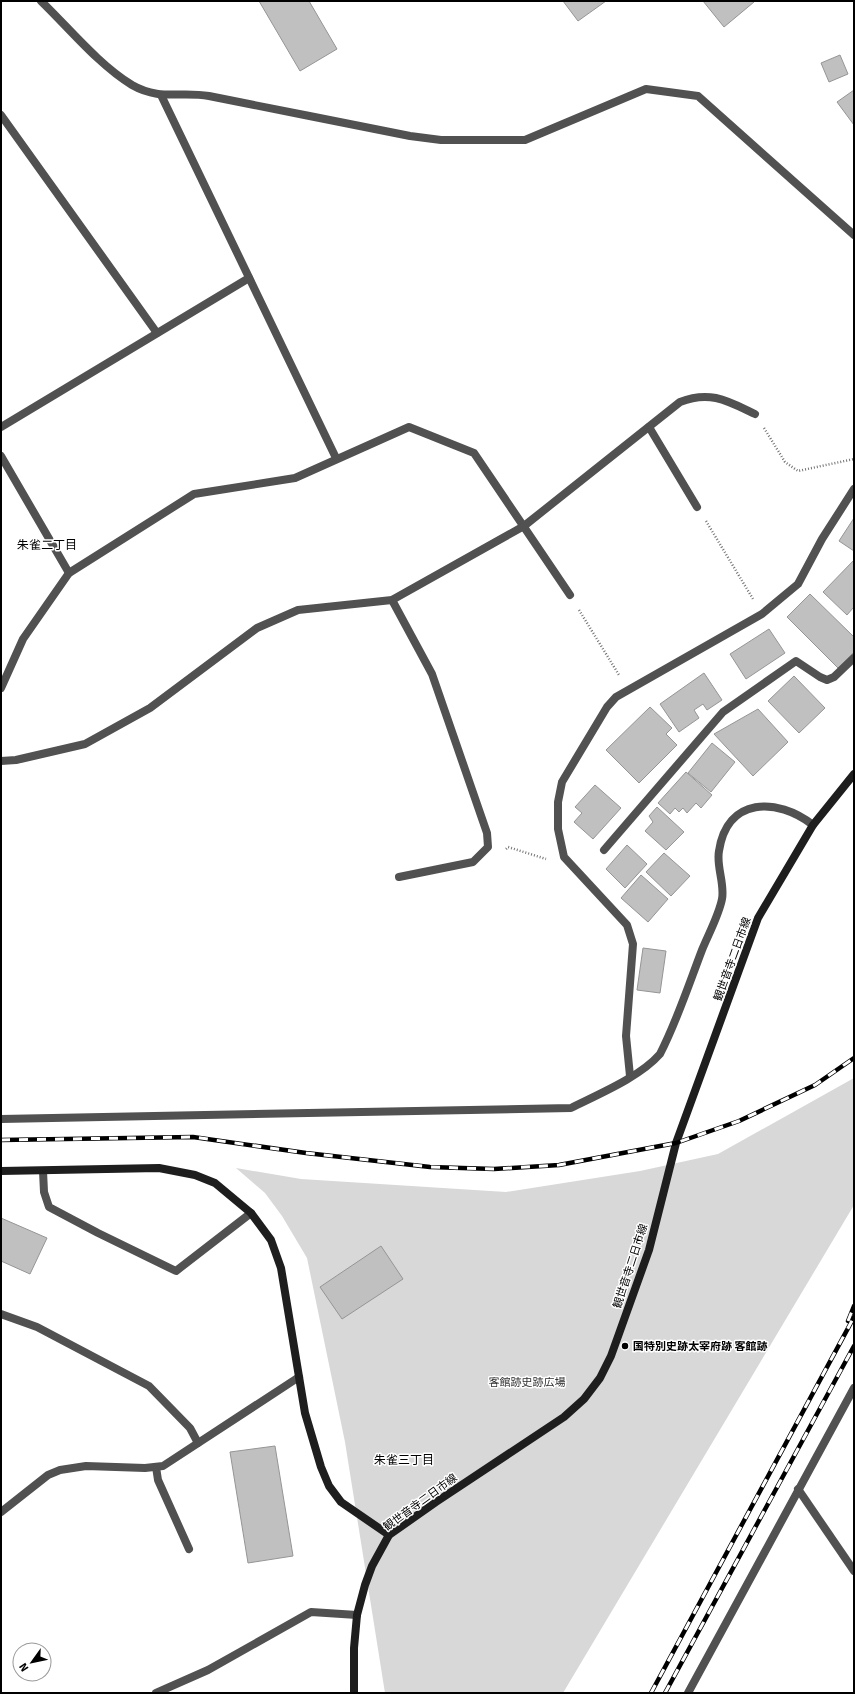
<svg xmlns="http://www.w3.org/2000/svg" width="855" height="1694" viewBox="0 0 855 1694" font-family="Signika,'Noto Sans JP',sans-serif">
<rect width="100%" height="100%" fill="#fff"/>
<polygon fill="#d8d8d8" points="854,1078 854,1205 563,1693 385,1693 345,1442 307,1258 282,1216 265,1193 236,1168 301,1179 506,1192 640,1171 718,1154"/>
<g fill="#c0c0c0" stroke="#959595">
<polygon points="259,1 309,1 337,49 300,71"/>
<polygon points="563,1 606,1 578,21"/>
<polygon points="703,1 753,1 754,2 724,27"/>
<polygon points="840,55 848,74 829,82 821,63"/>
<polygon points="854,90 854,125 837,102"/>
<polygon points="854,518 854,551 839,541"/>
<polygon points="854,560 854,609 853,608 847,615 823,592"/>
<polygon points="810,594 854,637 854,652 838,668 787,617"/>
<polygon points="769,629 785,653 746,679 730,654"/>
<polygon points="704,673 722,700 707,710 703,704 694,710 699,718 679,732 660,704"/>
<polygon points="794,676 825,708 799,733 768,701"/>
<polygon points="650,707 672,728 666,734 677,745 639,783 606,750"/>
<polygon points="758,709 788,742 753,776 714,734"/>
<polygon points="712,743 735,762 711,792 688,773"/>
<polygon points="686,772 712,795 701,808 696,803 687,813 683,808 679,812 675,808 670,814 658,803"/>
<polygon points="595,785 621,808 593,839 574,822 582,813 575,807"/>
<polygon points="657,807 684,832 666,850 645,831 653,822 649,816"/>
<polygon points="627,845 647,864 625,888 606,869"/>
<polygon points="664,853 690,876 671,896 646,872"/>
<polygon points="641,875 668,899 648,922 621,898"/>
<polygon points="643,948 666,951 660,993 637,990"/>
<polygon points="1,1218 47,1238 30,1274 1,1261"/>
<polygon points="381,1246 403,1279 342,1319 320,1287"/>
<polygon points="275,1446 293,1556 248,1563 230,1452"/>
</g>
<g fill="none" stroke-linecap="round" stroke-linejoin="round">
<g stroke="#737373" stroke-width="2.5" stroke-dasharray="1 2" stroke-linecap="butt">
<polyline points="764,428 785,462 798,471 854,459"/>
<polyline points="706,521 753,599"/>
<polyline points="579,610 619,675"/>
<polyline points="506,849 508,847 546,859"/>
</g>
<g stroke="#515151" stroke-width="8">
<polyline points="156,1467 158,1480 189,1549"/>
<polyline points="798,1489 854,1571"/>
</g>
<g stroke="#515151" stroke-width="8">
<path d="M41 1C69 28 99 65 132 85 160 101 180 91 209 96 276 109 343 123 410 136L441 140H525L646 89 698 96 854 235"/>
<polyline points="161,95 336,458"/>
<polyline points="1,115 157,333"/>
<polyline points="1,427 249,278"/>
<polyline points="649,427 697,507"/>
<polyline points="1,456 69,573"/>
<polyline points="392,600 432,674 487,833 488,847 473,862 399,877"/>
<polyline points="1,688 23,639 69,573 194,494 295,478 409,427 474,453 570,595"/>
<path d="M1 761 16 760 85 744 150 708 257 628 298 610 392 600 524 526 680 402C710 390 728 401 755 414"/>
<polyline points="604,850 723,712 796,661 820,677 827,680 834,677 854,658"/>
<polyline points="630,1076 626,1036 633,944 627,925 564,857 558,829 558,802 562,782 607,707 616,697 762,614 798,584 822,539 854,489"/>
<path d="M1 1119 571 1108C599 1094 640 1077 660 1054 677 1021 689 984 702 950 708 935 719 915 722 899 725 884 716 866 719 851 727 797 777 797 813 825"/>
<polyline points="43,1171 44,1192 49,1207 98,1233 176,1271 251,1213"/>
<polyline points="1,1314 37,1327 149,1386 190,1428 198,1443"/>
<polyline points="1,1512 48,1475 60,1470 86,1466 145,1468 163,1466 299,1377"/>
<polyline points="156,1693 208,1670 311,1612 357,1615"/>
<polyline points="688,1693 854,1388"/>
</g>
<g stroke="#1e1e1e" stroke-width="8">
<polyline points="1,1171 159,1168 195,1175 215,1183 251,1213 271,1240 281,1268 305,1413 321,1467 329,1486 341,1502 389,1535"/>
<polyline points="354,1693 354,1648 357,1615 365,1585 372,1566 389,1535 436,1502 564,1417 584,1399 600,1378 611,1356 649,1250 676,1143 758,918 813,825 854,774"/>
</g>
<g stroke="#000" stroke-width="4.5">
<g id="rail">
<polyline points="1,1140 193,1137 306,1153 430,1167 494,1169 559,1165 676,1143 739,1121 815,1085 854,1058"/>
<polyline points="848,1321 854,1306"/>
<polyline points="651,1693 854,1317"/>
<polyline points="665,1693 854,1346"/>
</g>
</g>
<use href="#rail" stroke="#fff" stroke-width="3" stroke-dasharray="9" stroke-linecap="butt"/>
</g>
<circle fill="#000" stroke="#fff" stroke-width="1.5" cx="625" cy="1346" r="4"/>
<g text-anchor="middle" stroke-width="3" stroke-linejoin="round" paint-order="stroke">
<g font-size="11" fill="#000" stroke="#fff">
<text transform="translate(732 959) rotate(-70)" y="4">観世音寺二日市線</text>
<text transform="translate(630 1266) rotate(-72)" y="4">観世音寺二日市線</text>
<text transform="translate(420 1502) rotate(-36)" y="4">観世音寺二日市線</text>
</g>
<g font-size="11" font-weight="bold" fill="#000" stroke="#fff" text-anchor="start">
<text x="633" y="1350">国特別史跡太宰府跡 客館跡</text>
</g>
<g font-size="11" fill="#2f2f2f" stroke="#fff">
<text x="527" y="1386">客館跡史跡広場</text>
</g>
<g font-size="12" fill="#000" stroke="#fff">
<text x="47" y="549">朱雀二丁目</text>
<text x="404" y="1464">朱雀三丁目</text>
</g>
</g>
<rect width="855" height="1694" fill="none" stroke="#000000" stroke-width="4"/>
<g transform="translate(32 1662) rotate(237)"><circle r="19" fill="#ffffff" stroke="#999999"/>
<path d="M0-3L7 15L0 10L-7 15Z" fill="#000000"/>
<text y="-6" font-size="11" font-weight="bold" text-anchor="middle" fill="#000000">N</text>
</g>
</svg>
